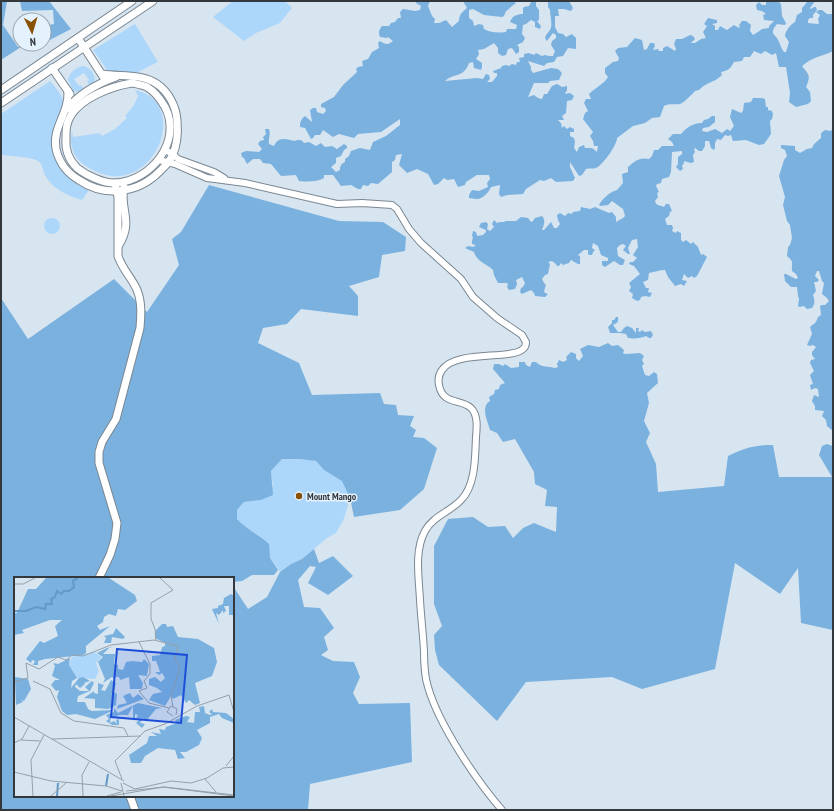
<svg xmlns="http://www.w3.org/2000/svg" width="834" height="811" viewBox="0 0 834 811" font-family="'PT Sans Narrow',sans-serif">
<rect width="100%" height="100%" fill="#d7e5f1"/>
<g fill="#add7fa">
<polygon points="233,1 285,1 292,8 280,23 256,33 244,41 213,17"/>
<polygon points="135,24 158,62 136,73 112,72 107,70 103,64 93,50"/>
<path d="M83 66C90 67 94 73 95 80L90 86 87 81 89 80 84 73 74 79 79 86 81 85 84 90 77 92 73 91 68 80C69 73 76 67 83 66Z"/>
<path d="M50 81C55 87 62 94 63 102 64 113 55 120 54 131 53 135 55 141 56 146 60 171 66 178 89 190L82 200C69 196 54 190 46 177 42 172 44 165 38 161 32 157 9 156 1 155V114Z"/>
<path d="M135 90C196 103 149 212 83 164 73 157 69 143 72 131L73 137 100 133 102 136 115 129 127 118 125 116 134 105 138 96Z"/>
<circle cx="52" cy="226" r="8"/>
<polygon points="300,458 316,461 324,470 343,481 350,498 344,519 336,533 327,538 302,559 291,564 280,572 270,558 263,539 244,527 237,519 237,510 244,502 261,500 273,486 271,471 282,459"/>
</g>
<g fill="#7ab1df">
<polygon points="1,1 7,1 3,25 18,47 23,44 43,44 40,45 21,47 1,60"/>
<polygon points="20,1 49,1 71,29 44,43 44,26 54,24 53,10 22,11"/>
<path d="M415 1H430L428 6 432 16 435 19 434 23H439L446 20 452 27 459 21C459 15 462 12 467 8L463 1H516L515 4C511 6 510 9 506 11L504 16 502 17 484 15 473 9 469 10V18L473 21 474 26 479 24 483 25 484 29C491 33 499 33 506 32L507 29H516L517 25 510 22C512 16 517 14 523 14V8L524 7 529 6 531 2 530 1H536V6L539 10V20L537 21 541 26 540 29 535 27V22L531 20 526 24 523 25 522 34 525 38 523 42 517 45 519 47V52L516 54 512 48 508 49 506 55 502 56 498 53V48L494 43 484 49 478 50 479 54 476 59 482 63V67L481 70 474 68 473 62 469 63C464 78 453 73 445 81L477 78 483 79 486 74 489 75 490 79 487 82H492L497 76V73H494L493 71 501 68 502 66 506 65 509 66 512 64 516 65 517 62H520L519 58 524 57V54L529 53 534 55 536 53 542 56 545 55 549 56H553L555 51 551 45 552 41 556 38V35L553 33 547 41 545 38C546 34 548 33 550 30 553 25 550 16 550 10L548 7V1H569L573 8 571 11 564 9H558L559 16H555V27L558 33 563 34 566 37 572 34 576 38V49L568 48 563 56 557 57 554 62 547 63 544 66 528 61 531 67V70L533 73 551 68 558 69 562 73 559 80 550 81 548 83H534L528 97 534 95 538 98 542 99 544 94H547L552 86 557 84 562 87 567 86V90L565 94 570 93 574 96 572 100 567 101 566 113 562 116 564 120H558L561 123 562 128 564 126 567 129 570 127 574 129V132H570V136L574 138 575 142 574 148 577 152 579 147 584 145 585 148H592L597 152 598 146H594L593 141 590 136 593 132 583 119 585 113 588 111 584 103 586 99H591L589 94C596 87 604 84 608 77L605 73V68L613 62 618 61 619 58 615 51 618 48 627 47 635 38 642 40 644 50 647 49 650 43H654L655 46 653 50 658 49 659 51H663V48L667 46 675 51 676 49 674 44 676 39H682L690 35 693 36 695 39 691 43H695L701 39 706 38 703 32 707 26 704 24 708 18 717 20V23L712 24 715 26V30H718L720 26 727 30 734 25 739 28 740 27 739 25 742 21H746L751 25 750 31 753 35 758 32 762 29 769 28V26L774 21 764 20 763 15 766 14 762 11 757 10 756 5 759 2 762 5H766V1H778L781 4 782 16 786 23 785 25 777 24C768 35 776 33 779 42 781 46 781 48 784 52H786L789 42 785 36C785 31 791 24 795 22L797 15 802 12V8L808 1H815L810 8 811 9 814 7H816L817 10 813 15V18H810L808 20V23L818 24 819 23 818 19 820 15 816 12 819 10H822L827 14H832L833 51C821 57 814 56 802 66 809 75 811 75 806 87L810 92 811 101 808 104 796 107 789 102 790 93 786 67H779L776 53 772 55 765 51 761 54 754 51 750 57H744L742 61 734 62C731 68 728 71 721 72L722 75C713 84 707 81 699 90L695 91C691 95 685 102 680 104 674 105 670 103 664 106L660 117 652 118 645 123 633 126 617 138C617 145 603 165 596 168 593 169 589 168 586 169L582 175 579 176 572 165 570 162V167L575 178 573 181 556 182 551 178 544 181 540 180 526 189 523 194 507 195 501 197 499 194 500 185 491 187C489 192 482 200 476 199 474 199 472 198 469 198V195L472 190 479 191 488 187 487 183 490 179 489 175H477L466 182 465 185 458 187 454 179 447 180 444 178 438 184 434 185 428 174 417 169 407 173 399 165 402 154 396 155 395 160 392 162V172L378 184 371 183 368 186 363 185 361 189H358L351 185 341 186 333 175H324V178C317 182 307 182 299 181L296 175 281 176 271 164 263 163 260 159H253L247 164 244 158 242 157 241 153 246 151 259 152 262 149 258 144 260 141 264 140 263 137 266 134 265 129H269C271 134 268 139 269 144L274 146C278 136 287 139 294 141 299 140 301 139 304 143L309 142 316 146 321 143 325 147 332 146 337 149 344 144 347 146V148L344 150 341 156 336 158V163L331 167 336 172 340 170C340 166 341 164 345 162V159L349 156 351 151 360 148 370 150 373 142 386 136 400 125V119L381 132 358 134 354 138 339 134 333 137 323 130 320 135H315L313 138 311 139 305 128 300 127C300 122 301 119 305 116L312 122 310 110 313 108H316L317 112 323 114 326 111 325 108 321 107V104L334 97 343 85 357 72 356 69 358 67 363 66 362 61 368 59 372 52 379 48 378 43 380 41C386 45 388 45 393 41L388 37 387 38 380 37C378 32 379 30 382 26H389L391 23 395 22 398 18H401L400 12 403 9 415 11 420 10 421 6 416 3Z"/>
<path d="M753 98H762L765 99 766 107H768V110L772 111 773 114 772 119 770 121 771 134 764 144 759 145 746 140 733 141 731 135 728 136 725 135 721 140 717 139 715 143V148L714 150 711 148 709 141H705V146L702 151H699L695 148 694 149 695 152 693 155 694 162 691 163 684 161V163L682 166 683 169 680 171 676 167 678 164V157L682 154V151L672 152 671 172 669 177 662 179 661 183 657 184 656 186 659 192 657 193 658 197 655 201C656 206 660 205 664 207L666 204H669L672 211 670 212 669 216 665 219 667 225H672L673 228 672 231 676 233 677 231 681 233V240L683 242 686 240 691 244 693 242 698 247 701 255 703 254 707 257 697 276 694 278 692 276 688 278 684 274 682 280 687 281 684 286 681 284 675 286 668 277 665 270C659 270 655 272 649 273L648 280 643 282 646 288H649L648 292 652 293 650 297 645 296 641 297 640 300 637 301 632 298 633 294 629 291 631 287 629 283 640 274 634 266 629 264 630 262H633L637 258 633 255 638 247 637 239 632 240 628 248 630 254H628L623 250 626 246 623 244 620 245 617 248 618 256 625 260 623 265H620L614 261 605 267 602 265V261H608V258L601 255 598 246 593 243 592 248 595 250 593 252 592 255H589L588 254V250H584L578 255 580 256V264H578L571 260 569 263 563 265 561 263 559 266H557L556 264 552 261 548 262 550 264 548 274 545 275 542 279 544 283 546 285 544 291 545 293 548 294 545 297 535 296 534 293 531 290 522 294 520 292 521 288 523 287 525 283 522 277 516 280 517 284 515 289 509 290 507 287 508 285 507 283H498L494 275 493 270C487 264 476 261 474 252L465 248 468 246 473 247 476 245 472 244V241L473 237 472 236 473 231 476 232 477 236 483 235 486 232V230L479 227 481 223 486 222 488 224 487 229 490 231 494 227 492 224 494 220 497 223 500 222H504L506 221H516L521 217 528 218 531 222 533 221 535 218 542 216C546 220 544 225 542 230H544L551 222 554 228H557L560 224 558 220 557 215 560 213 565 216 568 213 572 214 573 212 580 211 581 207 590 209 595 207 609 213 612 212 616 217V222L623 218 625 216 623 209 612 201 608 205 600 206 599 205C601 200 611 191 617 190L623 183 622 174 628 172V167C635 161 639 157 649 159L652 156 654 150H658L662 146H674L672 142 668 139 673 134H681C687 127 693 123 702 123L704 120 708 119 712 116H715V122L709 127 703 128 702 131 707 132 715 129 722 133 727 129 730 131 734 126 730 117 732 109 741 113 743 111 744 103 751 102Z"/>
<path d="M832 129 833 130V430H832L827 426 826 420 822 416 824 411 815 410V406L812 401 814 395 819 397 818 389 815 388 811 390 810 385 813 384 810 375 814 371 810 363 811 360 815 359 812 355V352L816 347 813 345 810 346 807 345 812 334 810 327 816 322 818 317 821 315 820 306 822 305H825L829 301 827 298 822 294 824 283 822 281 819 271H817L815 276 819 280 817 282H814L816 291 813 295C815 300 815 304 812 308L807 309 804 306 799 307 798 306 799 299 798 296 797 287H791L785 281 784 274H786L796 279 798 278 796 274 792 271C791 264 795 262 787 256L788 247 790 245 792 238 790 225 787 221 783 205 785 197 779 176 784 160 787 156 785 150 781 148V145L795 146V150L800 153 807 149 812 148 814 144 821 138V133L825 130 831 131Z"/>
<path d="M209 185 339 221 383 222 406 237 405 251 382 255 379 277 349 286 358 296V316L301 309 287 324 263 328 258 343 299 363 312 395 380 393 384 404 396 405 398 415 414 416 410 426 416 430 413 437 424 438 437 448 424 489 400 510 354 517 350 498 342 481 324 470 316 461 300 459H282L271 471 273 495 261 500 244 502 237 510V519C246 529 259 535 269 544L270 558 278 570 274 575H252L242 581 233 582V578H15V796H233V586L248 609 267 597 280 572 291 564 302 559 314 549 319 563 333 556 353 576 328 595 308 583 316 567 310 566 298 580 304 607 320 608 334 628 324 637 328 650 321 655 333 661 354 662 360 677 353 693 359 704 410 703 412 762 310 784 308 810H1V298L28 339 114 279 147 312 179 265 172 239 181 232Z"/>
<path d="M616 317H618C619 322 617 323 613 325L618 332H621L624 328 627 326 632 328 636 333V328H639L638 331 640 332 642 330 645 332 651 331 653 335 651 338H649L646 336C642 338 634 339 628 338L626 334 620 333H610L608 327 612 323V320H614Z"/>
<path d="M608 343 612 346 618 345 624 350 623 353 625 354 640 353 644 356 642 360 644 364 642 366 645 375 649 376 654 372 657 374 658 383 647 393 649 403 644 421 650 433 646 442 656 464 658 492 724 486 728 456C744 448 755 445 773 445L779 477H832L819 455 822 446 827 444 833 446V630L801 623 798 568 780 594 735 563 715 669 642 689 612 677 526 682 497 721 439 665 435 650 434 635 442 626 434 604V546L448 519 473 517 488 527 505 526 513 538 523 528 534 523 556 532 557 507 545 506 547 490 535 484 534 472 515 439 503 442 497 433 490 430C488 422 480 407 490 401L489 397 494 394 495 390 499 389 500 385 505 383 493 369 494 364H499L503 366 505 364 511 368 519 367V362H525L526 365 530 367 532 362H536C542 368 548 366 555 368L558 367 557 364 559 360 563 362 567 360 566 357 571 352 576 354V358L579 361 583 356 580 349 588 345 599 347Z"/>
</g>
<g fill="none" stroke-linecap="round" stroke-linejoin="round">
<g stroke="#7a8792" stroke-width="8">
<g id="minor">
<polyline points="165,150 173,154 178,159 214,172 224,178"/>
<path d="M159 160 175 164 207 178 245 183 337 204 362 203 392 205 397 209 409 229 421 243 461 279 473 297 497 318 522 335 526 342C526 344 526 346 524 348 513 361 456 349 442 370 439 374 438 380 439 385 443 406 461 398 471 408 478 415 477 427 476 437 475 456 476 485 461 500 450 512 433 516 425 531 414 551 419 578 420 600 421 617 423 634 424 651 424 662 424 675 428 687 439 725 476 780 502 810"/>
</g>
</g>
<g stroke="#7a8792" stroke-width="9">
<g id="major">
<polyline points="78,38 104,78"/>
<polyline points="52,68 70,94"/>
<path d="M132 83C137 84 143 85 147 87 154 91 161 100 165 107 183 141 151 181 116 183 104 184 86 175 77 168 69 160 65 149 66 138 66 130 66 124 70 117 80 98 112 86 132 83Z"/>
<polyline points="1,90 132,1"/>
<path d="M68 91C69 114 52 127 56 149 59 162 67 173 79 180 104 197 137 194 159 172 164 167 169 163 172 156 177 146 178 131 177 120 176 107 169 92 157 84 141 73 120 77 102 74"/>
<polyline points="1,103 153,1"/>
<path d="M67 109C79 94 99 83 116 77"/>
<path d="M119 245C134 220 119 210 124 187"/>
<path d="M99 578 110 555 115 539 117 523 99 463V452L102 442 116 419 140 328C141 315 142 302 137 290 132 278 122 269 118 256V197L115 183"/>
<polyline points="130,796 135,810"/>
</g>
</g>
<use href="#minor" stroke="#fff" stroke-width="6"/>
<use href="#major" stroke="#fff" stroke-width="7"/>
</g>
<circle fill="#885003" stroke="#e4f2fe" stroke-width="1.5" cx="299" cy="496" r="4"/>
<g text-anchor="middle" stroke-width="3" stroke-linejoin="round" paint-order="stroke">
<g font-size="10" font-weight="bold" fill="#33383d" stroke="#e4f2fe" text-anchor="start">
<text x="307" y="500">Mount Mango</text>
</g>
</g>
<g transform="translate(14 577)">
<rect width="220" height="220" fill="#d7e5f1"/>
<path d="M80 75 88 80 82 86 85 94 81 102 63 101 55 88 58 80Z" fill="#add7fa"/>
<path d="M32 1H95L121 18 123 24 111 33 104 32 102 39 95 37 90 40 89 45 83 49 86 53 96 49 72 69V76L69 78 31 82 24 84V88H19L21 84 18 83 17 86 12 82 26 64 30 66 44 59 41 49 48 43H36L8 53 10 56 0 58V36H3L14 12H22ZM217 17 220 19 219 38H215V29H210L212 34 209 36V33L205 38 202 36 205 47 198 32 204 31V29L209 27 210 21ZM148 47H152L153 50 159 49 164 60 184 62 200 71 203 85 198 99 181 106 186 126 181 128 175 123 172 126 167 118 159 122 157 119 151 129 135 123 139 117 148 115 143 111 135 108V102L141 100 147 105 151 101 148 96 145 98 141 95H146L144 89 142 84H138V79L146 78 148 70 151 69V66L141 61 142 53ZM102 51 111 60 109 62 98 60 97 66H90L92 61 90 59 99 57ZM96 70 89 77H101L100 87 104 88V92L109 93 112 85 118 84 128 85 130 82 135 87 133 99 124 98 129 106 128 112H116L115 100 106 103 105 100H101V103L98 100 89 106 91 102 84 85 89 80 83 76 93 71 99 70ZM56 81 55 88 63 101 58 104 57 111 65 101 69 100 76 104 70 106 71 107 66 111 62 107 61 110 66 114H75L71 110 78 104 80 106 76 114 64 119 63 125H71L74 132 78 134 98 133 96 135 81 142 62 137 53 138 48 134 43 120 45 113 42 114 37 108 41 103H46L38 99 41 89 39 86 44 87ZM1 100 14 102 17 112 10 124 7 123 9 125 2 128ZM97 103 102 106 100 115 103 117 102 128 94 132 81 131V122L70 121 80 114V116L84 117V106L90 108 87 113 91 114ZM116 116 119 121 124 117 130 122 103 132 104 128 113 126 109 119ZM124 126 148 131 142 132 132 144 129 141 126 146 131 147 128 151 122 146 127 141 122 142 124 138 121 137V142H119V129L114 138H104L102 141 101 138 99 141 97 139 96 146 100 144 103 147 102 143 105 142V148H98L92 144 95 142 92 138 100 135V131L104 136ZM190 129 191 136 196 138 198 137 195 135 198 132 199 135 212 136 220 142V146L208 141 205 137 196 140V146L183 153 188 161 185 168 172 175H166L171 181 164 182 161 173 144 171 131 179 127 186H117L115 178 133 166 135 159H143L137 155 147 157 145 152 151 153 152 150 163 146 161 143 172 139 176 140 173 145 180 146 181 135H186L185 130Z" fill="#7ab1df"/>
<path fill="none" stroke="#6299c6" stroke-width="2" d="M0 34H12L22 30 31 32 32 27H38L37 22 41 20 43 14 47 17 50 14H55L60 10 59 4 64 1M92 209 94 197M43 219 44 206"/>
<path fill="none" stroke="#95a0a9" stroke-width="1" d="M0 7H9L21 1M142 63 141 52 137 42V26L159 13 146 1M125 65 136 87V97L130 104 133 111 125 114 135 126 155 131M19 104 36 112 47 136 60 144 110 151 114 159M0 105 14 101 12 86 25 92 44 80 52 83 58 78 69 79 97 68 140 63 164 69 161 82 166 91 157 119 159 130M159 139 153 135 157 129 163 132 162 138M0 140 110 204M38 162 127 159M7 163 26 164M0 166 8 162 15 149M212 189 220 179M0 195 37 204 92 209 108 214M108 202 101 184 131 154 151 147 183 129 215 118 220 135M191 202 202 215M107 206 110 219M109 206 121 212 157 204 177 206 193 201 209 191 220 190M112 214 151 210 220 218M19 219 17 183 30 158M37 219 52 206M69 219 68 198 75 185M93 219 107 215M97 219 149 210 220 219"/>
<path fill="#1d4ed8" fill-opacity="0.15" stroke="#1d4ed8" stroke-width="2" d="M103 72 173 78 167 146 97 140Z"/>
<rect width="220" height="220" fill="none" stroke="#33383d" stroke-width="2"/>
</g>
<rect width="834" height="811" fill="none" stroke="#33383d" stroke-width="4"/>
<g transform="translate(32 32) rotate(175)"><circle r="19" fill="#e4f2fe" stroke="#9da8b1"/>
<path d="M0-3L7 15L0 10L-7 15Z" fill="#885003"/>
<text y="-6" font-size="11" font-weight="bold" text-anchor="middle" fill="#33383d">N</text>
</g>
</svg>
